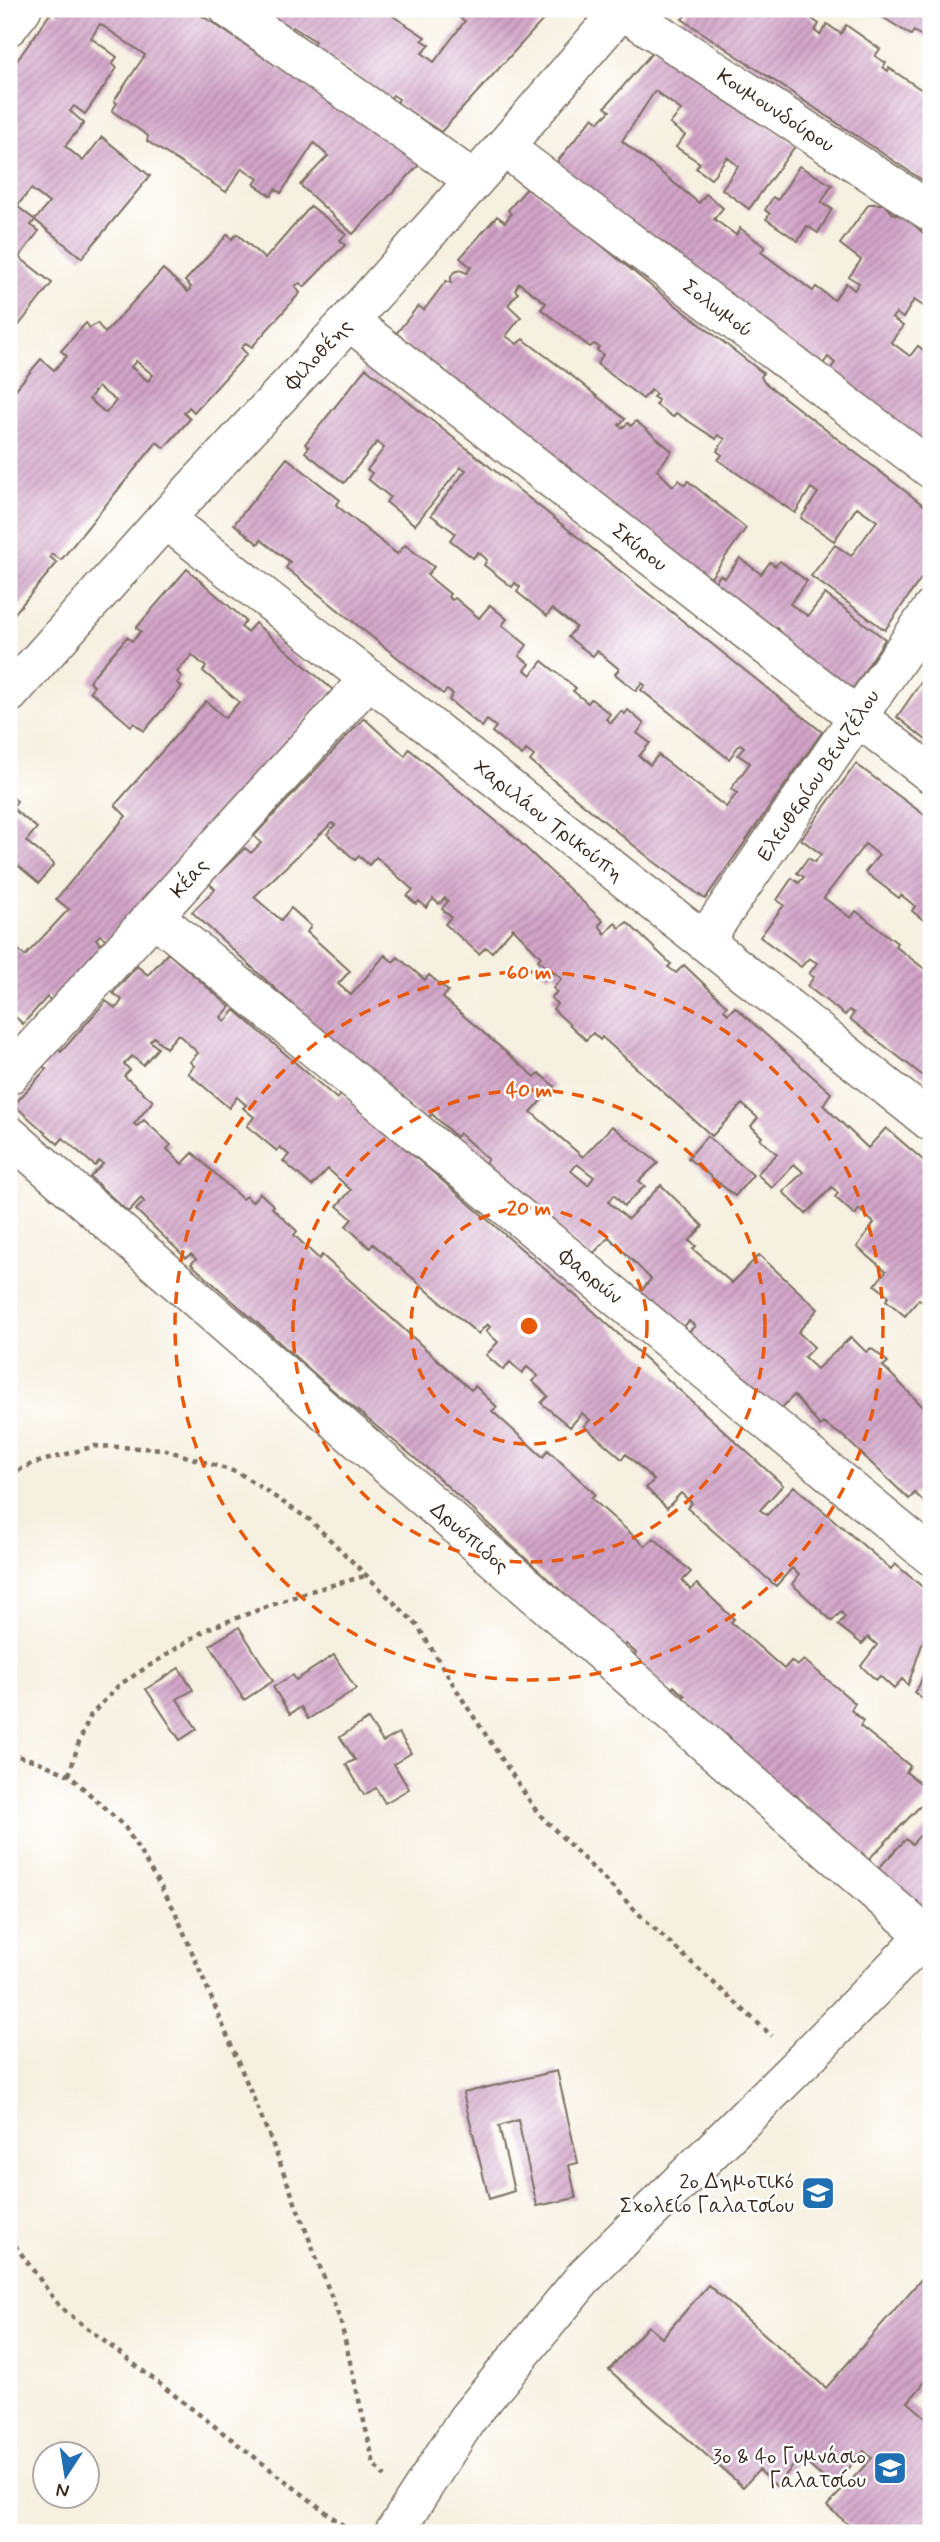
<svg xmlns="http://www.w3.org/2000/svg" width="940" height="2542" viewBox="0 0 940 2542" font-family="Mynerve,sans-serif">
<defs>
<pattern id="building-hatch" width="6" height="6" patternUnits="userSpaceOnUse" patternTransform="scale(1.75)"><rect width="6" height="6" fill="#d2a4c8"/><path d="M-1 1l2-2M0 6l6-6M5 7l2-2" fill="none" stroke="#ac86a2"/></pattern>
</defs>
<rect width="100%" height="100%" fill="#fff"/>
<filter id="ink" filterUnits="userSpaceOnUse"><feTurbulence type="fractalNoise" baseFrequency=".0143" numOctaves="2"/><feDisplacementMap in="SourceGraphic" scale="14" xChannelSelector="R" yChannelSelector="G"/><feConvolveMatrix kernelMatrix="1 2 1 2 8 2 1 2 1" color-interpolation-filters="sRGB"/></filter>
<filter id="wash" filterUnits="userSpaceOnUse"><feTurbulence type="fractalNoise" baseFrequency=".00686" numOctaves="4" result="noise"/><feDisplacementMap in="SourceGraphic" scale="28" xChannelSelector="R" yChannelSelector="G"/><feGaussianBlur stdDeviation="1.57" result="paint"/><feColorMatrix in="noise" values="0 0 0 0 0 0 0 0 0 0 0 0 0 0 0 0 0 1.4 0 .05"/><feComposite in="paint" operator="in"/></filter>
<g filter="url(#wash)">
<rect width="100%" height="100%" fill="#f6f0e0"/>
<g id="blocks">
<g fill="url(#building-hatch)" fill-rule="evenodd">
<polygon points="61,9 192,9 421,163 353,234 300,185 328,156 314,143 281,193 275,189 271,196 254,184 258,179 242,168 226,192 147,141 148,136 112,111 117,103 114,101 145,55 100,24 91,38 117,57 112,64 117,68 85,114 74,106 70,111 84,123 65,146 83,161 102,137 150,176 82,258 35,220 49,203 31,189 17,206 35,220 31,225 39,231 19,257 52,283 12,334 9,331 9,72 52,11 57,15"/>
<polygon points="259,9 382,9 425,37 422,40 430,45 422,53 434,62 465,21 460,18 469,9 553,9 441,132 397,103 399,99 393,95 390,99 312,45 315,41 293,27 290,31"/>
<polygon points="691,9 799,9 819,24 815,31 820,35 827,24 841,34 846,25 880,49 875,56 886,63 883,67 888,71 889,68 931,96 931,186 682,19"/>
<polygon points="876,9 931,9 931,42 914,31 911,35 881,16 883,13"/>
<polygon points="657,47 796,145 749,209 722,189 738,166 727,157 711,179 696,168 700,163 676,147 685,135 670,124 681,110 655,91 622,141 699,203 706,194 723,208 714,219 736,235 740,228 765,247 761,252 813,291 816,287 834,300 846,283 854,290 859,283 849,277 861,260 840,244 869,204 885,204 892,213 907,218 923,233 931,235 931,311 914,300 903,318 896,313 892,318 903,326 891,342 910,356 918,346 931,356 931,456 825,375 835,363 828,357 820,368 671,255 674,251 666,244 663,248 556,163 593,117 599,122 610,111 605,107"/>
<polygon points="799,166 832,185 821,203 832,209 818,233 807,226 798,241 766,219 770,214 765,210 773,197 778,200"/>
<polygon points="529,186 651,286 763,373 761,377 764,382 931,511 931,564 885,630 811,576 835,545 851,556 877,521 857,507 834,541 801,518 818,493 811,488 795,513 718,460 722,455 717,451 725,439 718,435 716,439 676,413 673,417 656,405 658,400 653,397 656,394 651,390 643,399 597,364 603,355 597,350 599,347 594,344 590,347 541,309 546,303 519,283 515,290 518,293 508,305 521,317 506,336 517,344 523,339 571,375 625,419 619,425 622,428 628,423 631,426 636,421 672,451 657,470 673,486 679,480 685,485 688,481 746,528 704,587 441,377 446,372 442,368 434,373 425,355 419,363 395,335 418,306 424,310 446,281 451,283 451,276 454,272 460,270 467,273 471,267 460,258 497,216 505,222 511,214 508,210"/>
<path d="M311 206 346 234 340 240 345 245 304 287 300 283 295 286 300 293 252 347 246 343 241 348 247 354 194 412 189 407 184 413 190 419 164 448 157 442 61 560 52 554 50 557 57 563 14 614 9 611V397L41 359 54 370 67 356 61 351 86 323 90 328 97 323 105 333 163 269 188 292 191 287 185 281 228 234 232 239 237 234 265 259ZM136 361 153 375 148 381 131 367ZM98 387 116 401 106 413 89 399Z"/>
<polygon points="366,368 822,732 705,899 653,861 530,761 534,756 526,750 522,756 492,732 496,727 487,720 482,727 449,700 453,694 447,690 443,694 286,568 290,562 261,540 258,544 234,524 287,458 340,500 336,505 397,554 405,545 434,567 427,575 450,594 448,597 452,600 455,598 479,618 490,605 507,619 502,625 527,645 519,656 530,664 525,670 531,675 542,661 576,688 573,691 588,703 591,699 610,714 606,719 611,723 621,711 625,714 628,710 644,724 637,733 650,743 639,756 650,765 658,755 726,807 737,793 731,789 750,763 738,755 744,747 740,744 729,759 641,690 645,685 642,683 636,691 615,674 619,669 597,651 593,656 568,637 576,627 552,609 547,616 517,592 520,587 515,583 512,587 484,565 487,560 484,557 478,552 473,558 450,540 455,533 431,515 466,470 461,467 415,525 386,502 390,497 368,479 372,473 367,470 384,448 377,442 344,483 305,452 309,447 305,444"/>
<polygon points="740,558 761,574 770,562 775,566 780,561 807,581 790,604 808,616 825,594 885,639 851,692 773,639 778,629 773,626 768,633 707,593 720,575 725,578"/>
<polygon points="187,569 246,621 241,627 247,632 255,623 333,690 108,941 100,935 96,939 104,948 53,1003 47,997 23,1024 9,1011 9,941 25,956 69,909 56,899 126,816 115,805 206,701 225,718 239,702 203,671 206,667 192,655 177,672 182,677 177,683 182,687 144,731 134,723 131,726 90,691 94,686 89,681 127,637 132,641 136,637 141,631 136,628"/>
<polygon points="926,675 931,678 931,744 897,717"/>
<path d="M364 718 405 756 409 749 507 830 603 921 599 925 605 934 615 923 620 928 627 922 671 964 668 967 676 973 684 965 727 1006 724 1010 728 1014 735 1007 831 1093 823 1105 868 1148 886 1128 931 1167V1308L919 1299 905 1316 886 1300 889 1296 875 1285 886 1271 857 1247 874 1223 859 1209 855 1215 835 1197 838 1193 832 1187 806 1214 783 1192 803 1172 794 1164 772 1188 757 1174 777 1154 760 1139 762 1137 751 1126 758 1118 742 1104 712 1136 602 1037 600 1040 593 1033 586 1040 553 1009 557 1004 551 998 557 992 553 988 562 979 554 972 548 976 542 970 545 966 538 960 541 957 513 928 492 952 486 947 479 954 445 924 451 917 442 909 448 901 445 898 439 904 433 899 426 908 419 901 416 904 407 896 413 890 376 857 369 865 359 856 355 860 327 834 335 825 332 823 254 897 281 920 291 908 311 926 307 932 350 971 338 984 351 995 385 955 393 962 398 957 425 980 429 975 448 991 443 998 535 1077 539 1073 554 1086 531 1112 583 1157 612 1126 658 1163 639 1181 645 1186 624 1206 614 1195 608 1202 628 1219 661 1185 703 1226 689 1241 696 1246 693 1249 732 1283 759 1255 818 1309 798 1332 814 1347 804 1357 817 1369 851 1337 866 1352 871 1348 888 1362 883 1366 931 1415V1509L915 1493 909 1499 844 1437 823 1423 820 1426 794 1395 776 1414 687 1333 695 1326 689 1321 678 1333 637 1296 651 1279 609 1237 590 1257 483 1166 488 1159 459 1133 456 1137 432 1114 426 1121 320 1030 192 912 215 889 209 883 245 848 251 853 261 843 254 836ZM577 1164 594 1177 588 1185 571 1171Z"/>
<polygon points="856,764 931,820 931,926 912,911 915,906 901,895 899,898 865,872 879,855 865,844 824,898 851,918 856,911 897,943 895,946 931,974 931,999 924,1008 930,1013 931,1011 931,1082 850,1019 854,1013 849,1010 845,1015 807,986 814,977 809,974 817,963 809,958 801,967 760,937 784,905 777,900 792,878 799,883 804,877 797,873 808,858 815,862 821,854 801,839"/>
<polygon points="9,795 17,801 12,808 37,828 26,841 54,864 39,883 9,858"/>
<polygon points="168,953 230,1007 221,1017 225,1022 235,1010 337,1099 342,1094 591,1309 783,1485 760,1510 767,1515 794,1486 891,1569 895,1564 931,1594 931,1618 908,1685 902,1679 894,1689 880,1676 876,1680 861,1666 877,1645 868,1637 862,1644 838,1625 845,1617 841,1612 832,1621 792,1584 799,1575 792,1568 776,1586 687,1508 692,1503 681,1493 667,1508 646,1488 654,1480 626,1454 622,1459 584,1426 590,1420 582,1413 570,1427 541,1403 548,1396 532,1381 538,1376 527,1367 522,1373 510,1362 503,1370 486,1355 498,1342 486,1331 490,1327 487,1324 478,1334 373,1244 370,1248 346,1226 352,1219 337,1206 351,1190 328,1169 312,1186 283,1161 289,1155 280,1147 277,1151 247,1126 254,1117 243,1108 246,1105 237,1097 229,1108 188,1073 194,1066 190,1062 198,1053 178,1034 166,1048 154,1037 150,1041 158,1048 143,1065 132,1056 124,1064 130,1070 124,1076 153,1101 134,1124 137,1126 144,1120 171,1145 167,1149 182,1164 193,1153 242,1199 246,1196 252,1202 260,1193 274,1206 272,1208 297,1231 294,1235 319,1259 322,1255 471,1390 475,1386 497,1407 492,1411 543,1457 548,1450 595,1494 591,1498 645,1546 654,1538 691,1572 682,1581 691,1590 697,1584 734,1619 731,1622 784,1669 791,1661 797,1666 804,1660 855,1703 851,1710 863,1721 860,1726 910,1766 906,1772 929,1790 924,1795 928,1798 868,1860 862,1853 860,1858 831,1835 835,1830 829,1825 824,1828 803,1812 807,1806 796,1795 790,1800 727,1743 731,1738 727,1734 723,1737 681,1699 685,1696 678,1690 674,1686 670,1690 633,1657 636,1653 626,1644 621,1649 585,1613 434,1474 335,1392 191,1264 196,1259 191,1254 186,1258 136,1210 144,1202 141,1198 128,1212 90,1177 103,1164 99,1161 95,1166 63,1138 58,1144 14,1105 46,1069 41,1065 57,1048 61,1052 106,1001 115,1008 118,1006 122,1000 113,993 137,966 148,975"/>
<polygon points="707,1136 753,1175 735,1196 688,1158"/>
<polygon points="239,1627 273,1681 244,1700 210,1645"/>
<polygon points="931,1652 931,1706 914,1692 919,1686"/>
<polygon points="334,1655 356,1689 308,1719 301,1707 290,1714 273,1687 293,1675 296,1680"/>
<polygon points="179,1668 193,1690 177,1699 197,1729 180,1740 146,1689"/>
<polygon points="368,1719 383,1742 399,1733 411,1753 394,1764 409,1789 385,1803 376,1788 364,1795 346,1764 355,1760 340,1737"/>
<polygon points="931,1823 931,1905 922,1914 876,1871 906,1839 912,1844"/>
<polygon points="557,2071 578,2163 569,2165 576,2198 537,2206 518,2120 499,2126 514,2191 489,2199 463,2093"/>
<polygon points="931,2268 931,2375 908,2402 931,2422 931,2533 858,2533 827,2506 872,2458 864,2451 832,2485 800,2458 776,2486 759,2470 743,2487 609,2370 648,2326 662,2338 708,2285 826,2388"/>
</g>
</g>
</g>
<g filter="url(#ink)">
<use href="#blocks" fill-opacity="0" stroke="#7c6f62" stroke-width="2"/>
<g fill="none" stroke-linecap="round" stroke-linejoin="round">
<g stroke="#7c6f62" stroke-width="41">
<g id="minor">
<polyline points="229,9 474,180"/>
<polyline points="621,9 931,212"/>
<polyline points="9,26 22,9"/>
<polyline points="504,147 931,469"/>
<polyline points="349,321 931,774"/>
<polyline points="165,519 704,941 931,1122"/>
<polyline points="9,694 165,519 349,321 504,147 622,9"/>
<polyline points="154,916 931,1556"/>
<polyline points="704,941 931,610"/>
<polyline points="9,1075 368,680"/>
<polyline points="9,1135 931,1940"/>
<polyline points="394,2533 467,2419 586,2275 801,2063 931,1930"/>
</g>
</g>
<g stroke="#7c6f62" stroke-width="4.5" stroke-dasharray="5 5" stroke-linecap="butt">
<polyline points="9,1475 32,1464 95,1446 163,1449 239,1473 310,1520 417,1625 466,1705 537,1812 645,1920 772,2036"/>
<polyline points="9,1754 37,1761 69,1775 125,1827 174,1909 271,2140 340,2319 374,2464 385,2477"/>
<polyline points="69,1775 78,1745 90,1716 119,1685 207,1629 307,1592 365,1576"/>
<polyline points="9,2237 60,2307 353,2533"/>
</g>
<use href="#minor" stroke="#fff" stroke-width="38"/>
</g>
</g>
<g fill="none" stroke="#e8590c" stroke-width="3.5" stroke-dasharray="12 9">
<circle cx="529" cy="1326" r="118"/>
<circle cx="529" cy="1326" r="236"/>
<circle cx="529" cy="1326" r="354"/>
</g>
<defs>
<g id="school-square" transform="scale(1.75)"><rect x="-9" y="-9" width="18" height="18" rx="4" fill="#1f6fb2" stroke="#fff"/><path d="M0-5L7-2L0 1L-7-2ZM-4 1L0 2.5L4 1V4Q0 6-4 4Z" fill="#fff"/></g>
</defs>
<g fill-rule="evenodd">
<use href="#school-square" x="818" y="2193"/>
<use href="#school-square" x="890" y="2468"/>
</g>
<g text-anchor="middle" stroke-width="5" stroke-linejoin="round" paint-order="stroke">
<g font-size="21" fill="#3b2a1e" stroke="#fff">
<text transform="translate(776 110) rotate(33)" y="7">Κουμουνδούρου</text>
<text transform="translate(718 308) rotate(37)" y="7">Σολωμού</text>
<text transform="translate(318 354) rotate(-47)" y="7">Φιλοθέης</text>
<text transform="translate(640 547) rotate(38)" y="7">Σκύρου</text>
<text transform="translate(818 775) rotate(-56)" y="7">Ελευθερίου Βενιζέλου</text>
<text transform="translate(549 820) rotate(38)" y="7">Χαριλάου Τρικούπη</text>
<text transform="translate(189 878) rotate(-48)" y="7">Κέας</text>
<text transform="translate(591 1276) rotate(39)" y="7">Φαρρών</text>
<text transform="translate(470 1537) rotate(41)" y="7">Δρυόπιδος</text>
</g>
<g font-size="21" fill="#3b2a1e" stroke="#fff" text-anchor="end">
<text x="794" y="2188">2ο Δημοτικό<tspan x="794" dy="24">Σχολείο Γαλατσίου</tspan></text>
<text x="866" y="2463">3ο &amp; 4ο Γυμνάσιο<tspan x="866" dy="24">Γαλατσίου</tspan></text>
</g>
</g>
<circle cx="529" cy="1326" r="10" fill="#e8590c" stroke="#fff" stroke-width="3.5"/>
<g font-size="21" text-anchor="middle" font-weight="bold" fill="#e8590c" stroke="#fff" stroke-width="5" stroke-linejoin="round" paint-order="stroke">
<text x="529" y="979">60 m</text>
<text x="529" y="1097">40 m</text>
<text x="529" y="1215">20 m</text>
</g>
<rect width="940" height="2542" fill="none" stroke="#fff" stroke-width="35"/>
<g transform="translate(66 2475) rotate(192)"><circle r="33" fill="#ffffff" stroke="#b1aaa5" stroke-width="2"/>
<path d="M0-5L12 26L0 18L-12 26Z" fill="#1f6fb2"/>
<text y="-10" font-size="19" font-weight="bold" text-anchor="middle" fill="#3b2a1e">N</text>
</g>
</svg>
